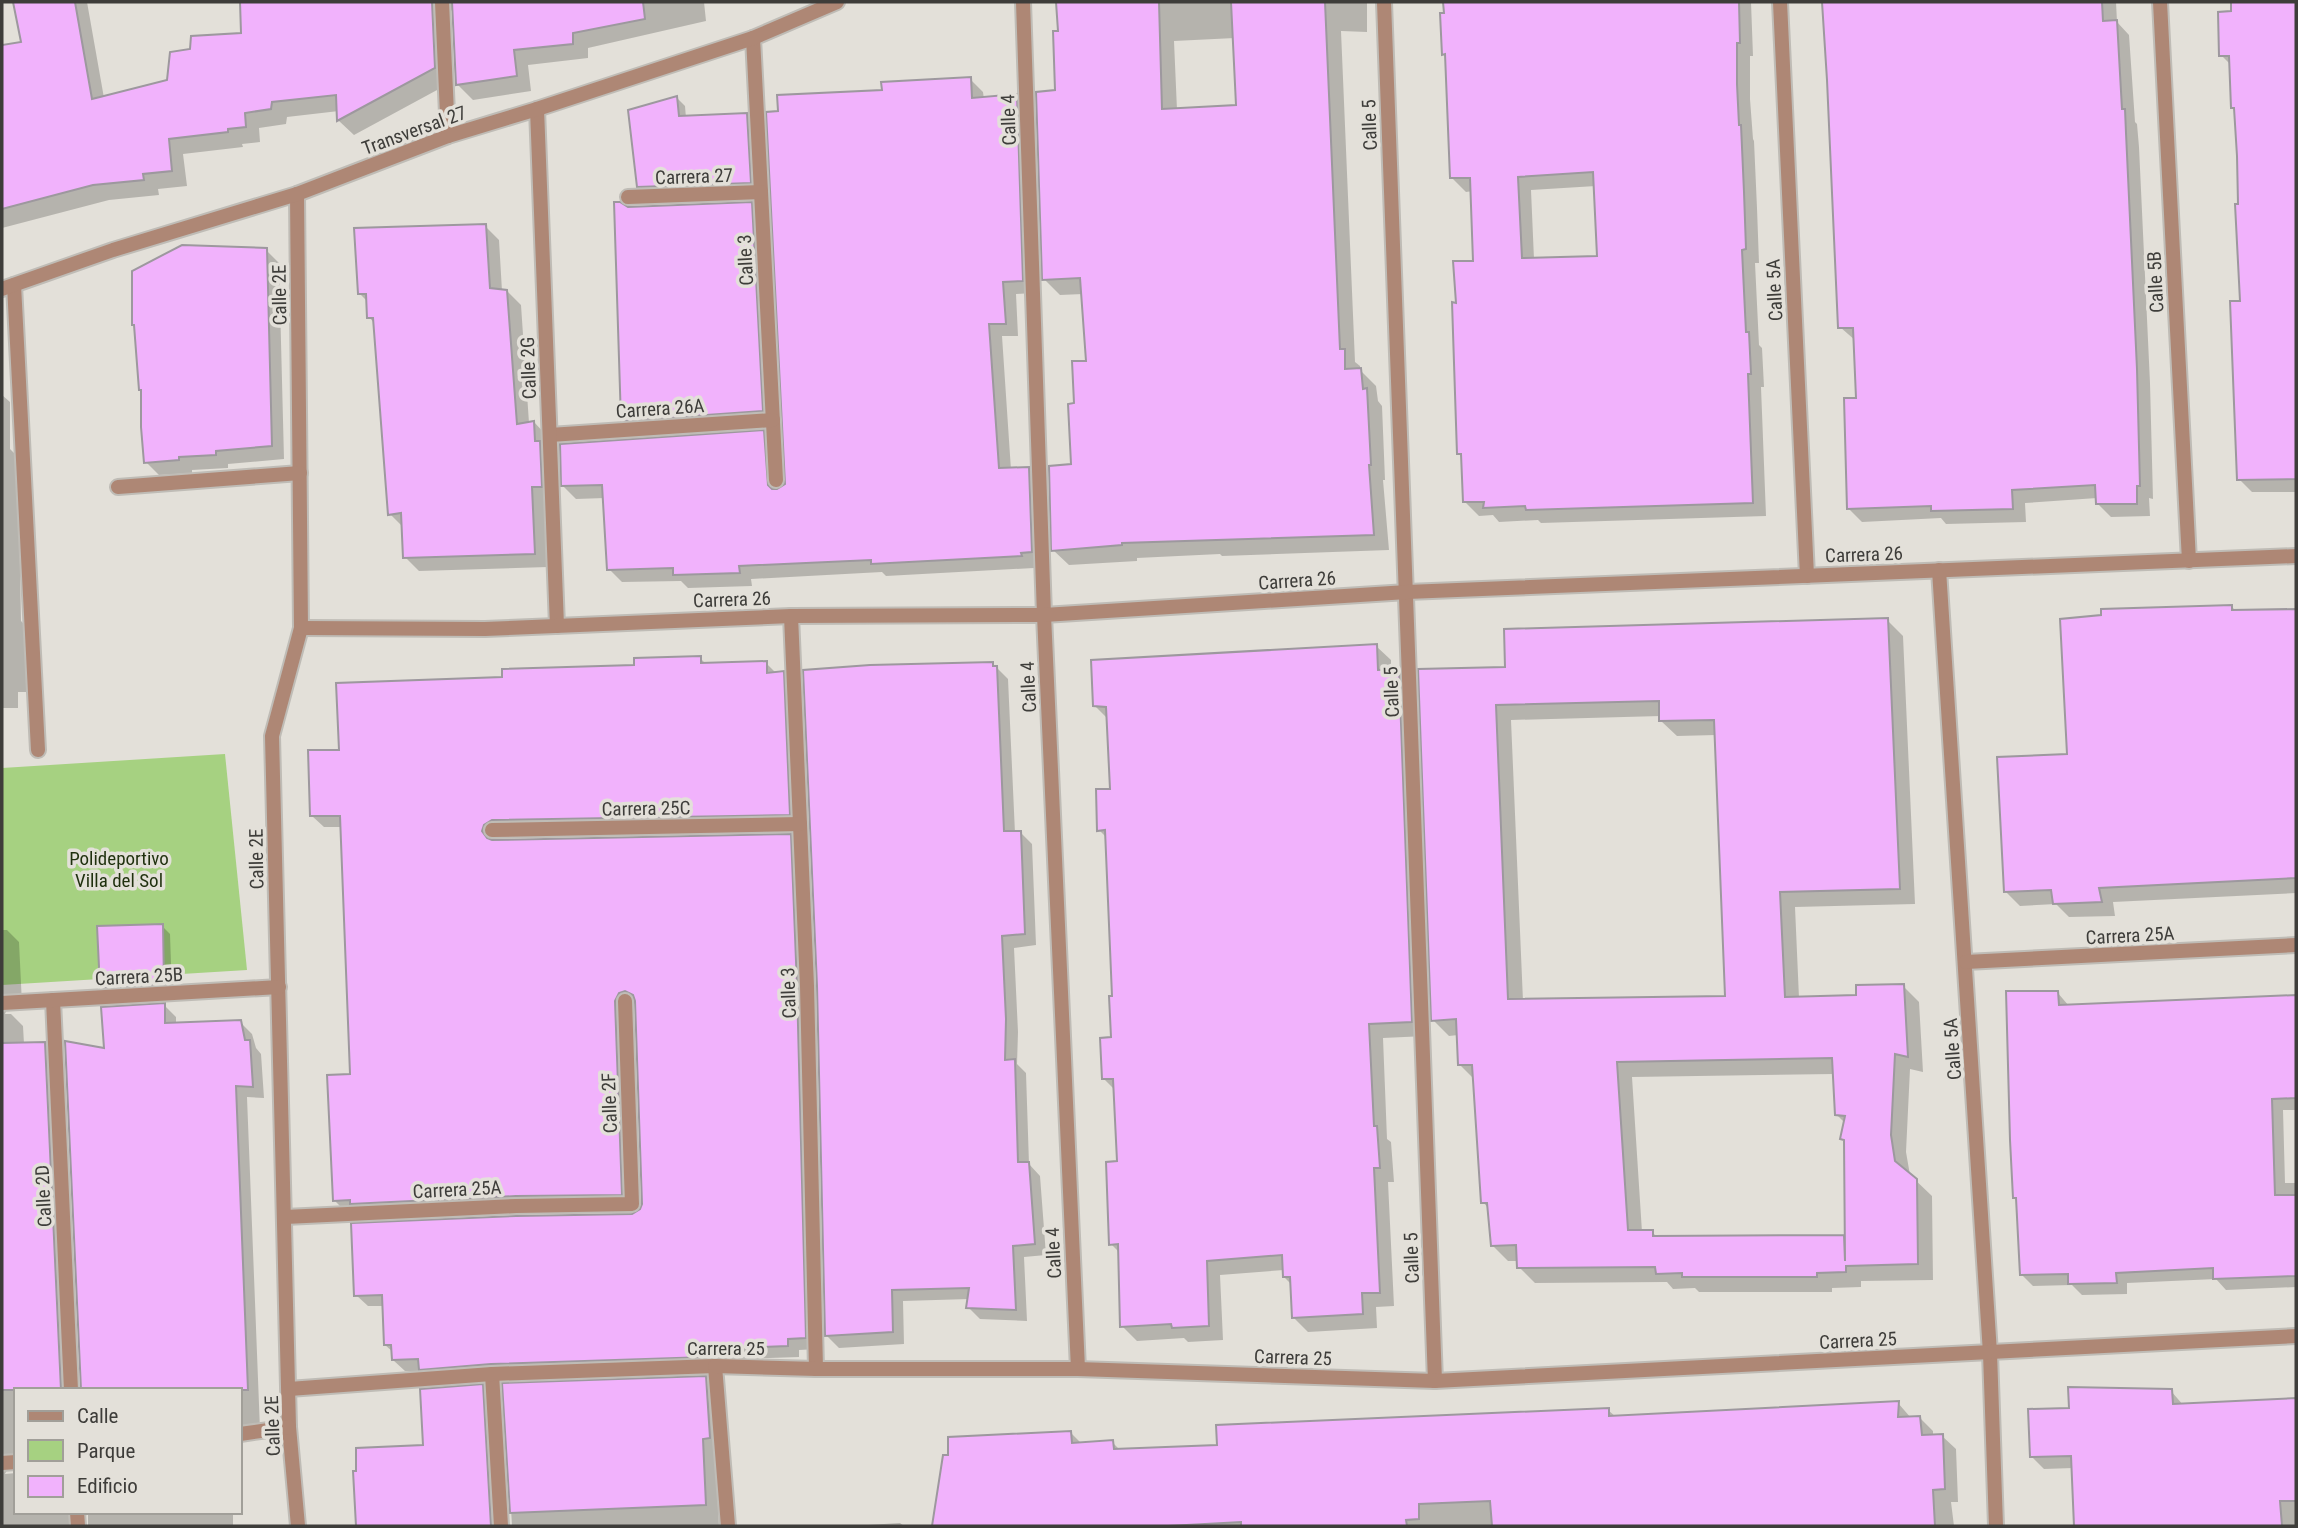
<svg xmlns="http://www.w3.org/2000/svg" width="2298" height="1528" viewBox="0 0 2298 1528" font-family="'Roboto Condensed',sans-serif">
<rect width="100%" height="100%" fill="#e3e0d9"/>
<polygon fill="#a6d181" points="225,754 247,970 2,985 2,768"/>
<g fill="#0003" fill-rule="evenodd">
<polygon points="15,2 87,2 104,98 168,81 192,51 243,35 241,2 704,2 706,21 588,48 588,58 528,65 531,91 473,100 458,85 454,9 449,12 450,83 354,135 339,121 339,111 287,117 286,124 259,128 260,142 242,144 243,147 183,154 187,186 158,189 159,195 109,200 2,228 2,47 23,43"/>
<path d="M1058 2H1367V32L1341 31 1355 362 1360 366V370L1376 386 1378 401 1382 406 1385 480H1383L1389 550 1222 556 1220 554 1137 558V561L1069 565 1053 550 1073 466 1076 405 1088 362 1083 294 1060 295 1044 279 1057 92 1060 32ZM1235 38 1238 107 1177 110 1174 41Z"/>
<path d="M1445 2H1751L1753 56H1750V99L1753 139 1754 141 1757 208 1759 263H1755L1759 345 1762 348 1764 387H1761L1766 516 1541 523 1538 520 1499 522 1493 515 1479 516 1465 502 1462 457 1459 453 1475 262 1473 191 1466 192 1452 178 1447 57 1443 54ZM1596 186 1599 258 1534 259 1531 190Z"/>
<polygon points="1823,2 2116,2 2117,22 2129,35 2135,122 2137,124 2139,147 2150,383 2153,499 2149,498 2150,516 2111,517 2097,503 2097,498 2025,503 2026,522 1946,524 1941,518 1862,522 1849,509 1857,400 1856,341 1840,327"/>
<polygon points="2232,2 2296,2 2296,492 2252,492 2239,479 2242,302 2236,110 2233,107 2231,65 2221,55 2233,13"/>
<polygon points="970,79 983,92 984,99 1016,95 1029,108 1035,293 1016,294 1018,336 1002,336 1011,470 1029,469 1042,482 1044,565 1034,565 1034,568 886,576 882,572 751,579 752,586 688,588 681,581 622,582 609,569 605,498 576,499 563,486 763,432 776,445 779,490 787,485 884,91"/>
<polygon points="677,98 685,106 686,118 747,114 755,123 758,190 647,194 639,186"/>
<polygon points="751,204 759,212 770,419 631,428 623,420 628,208"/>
<polygon points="485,226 499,240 502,291 507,291 521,305 529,423 534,422 547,436 548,567 419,571 405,557 404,528 390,514 375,324 369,317 368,302 359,293"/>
<polygon points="266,250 279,263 284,459 228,464 228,468 192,470 192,473 159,475 146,462"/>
<polygon points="2,379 2,395 10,402 10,449 18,457 21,621 31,631 33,692 18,692 18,708 2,708"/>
<polygon points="2231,606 2237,612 2296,610 2296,893 2113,902 2115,916 2069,917 2056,904 2020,906 2005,891 2068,755"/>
<path d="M1887 620 1903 636 1915 904 1795 907 1799 998 1858 997 1903 986 1919 1002 1923 1072 1910 1069 1906 1152 1910 1175 1932 1196 1933 1280 1861 1281V1287L1832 1288V1292H1699L1695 1288 1673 1289 1667 1282 1535 1283 1519 1267V1261H1508L1492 1245 1489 1209 1483 1202 1475 1080 1459 1064 1458 1035 1449 1036 1433 1020 1420 670 1507 669ZM1661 716V721L1677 736 1716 735 1726 998 1523 1001 1511 720ZM1834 1074 1836 1114 1845 1123 1842 1139 1846 1142 1847 1240 1843 1236 1658 1238 1652 1232H1642L1632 1077Z"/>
<polygon points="1376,646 1391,660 1391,671 1398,671 1413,685 1426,1036 1383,1038 1387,1139 1391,1142 1394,1182 1388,1182 1394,1306 1376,1307 1377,1328 1308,1332 1293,1317 1292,1285 1284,1277 1284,1270 1220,1275 1223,1340 1188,1342 1184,1338 1137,1341 1122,1326 1120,1253 1111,1244 1119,1163 1115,1090 1104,1079 1113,1039 1114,998 1107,838 1099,830 1112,791 1109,720 1095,706"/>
<polygon points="700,658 707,665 766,663 777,674 783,673 795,685 801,826 495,836 494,841 790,836 802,847 817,1349 799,1350 799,1357 718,1360 432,1381 422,1371 405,1371 393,1360 393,1352 385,1345 384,1306 368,1306 356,1295 633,1215 642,1210 643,1204 636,1003 631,1005 633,1206 346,1212 334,1200 352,1076 342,827 324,827 312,816 341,751 504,679 636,667"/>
<polygon points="992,663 1008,679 1015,833 1020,832 1032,844 1036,945 1014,948 1018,1032 1017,1064 1026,1073 1029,1164 1040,1176 1046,1255 1024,1257 1027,1321 980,1319 968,1307 969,1299 903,1301 904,1344 839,1348 827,1336"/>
<polygon points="162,926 170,934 172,992 110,995 102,987"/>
<polygon points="2,930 7,930 19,942 22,1004 8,1007 5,1014 11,1014 23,1026 24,1044 45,1044 57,1056 72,1390 16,1390 16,1465 9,1466 5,1474 16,1473 16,1512 233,1512 233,1526 88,1526 88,1514 79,1521 80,1526 2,1526"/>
<polygon points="2057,992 2069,1006 2296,997 2296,1110 2283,1110 2285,1183 2296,1183 2296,1287 2226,1290 2216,1279 2127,1283 2127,1294 2082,1295 2072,1285 2033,1286 2021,1274 2018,1200 2015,1197"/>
<polygon points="164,1005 176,1017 176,1024 240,1022 252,1034 256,1048 261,1054 264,1098 247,1097 260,1430 240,1430 240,1390 105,1050"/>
<polygon points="705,1378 719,1391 715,1451 719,1526 512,1526 504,1385"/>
<polygon points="482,1386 496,1399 503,1526 358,1526 355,1473 424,1447"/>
<polygon points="2171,1391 2184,1406 2296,1400 2296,1526 2076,1526 2073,1468 2044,1469 2031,1456 2071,1409"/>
<polygon points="1898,1403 1911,1418 1919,1417 1933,1431 1933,1436 1942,1436 1956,1449 1958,1502 1951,1502 1954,1526 934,1526 944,1457 1071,1433 1082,1444 1112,1442 1121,1451 1219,1447 1608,1410 1616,1417"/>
<polygon points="900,1523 904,1526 852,1526"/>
</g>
<g fill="#f1b2fc" stroke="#9d989e" stroke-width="2" fill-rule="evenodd">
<polygon points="13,2 75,2 92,99 167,80 170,52 190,49 191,36 241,33 240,2 432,2 435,68 337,121 336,95 272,102 271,109 245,113 246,127 228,129 228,132 169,139 172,171 143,174 144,180 93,185 2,209 2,45 21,42"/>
<polygon points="452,2 643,2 645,19 573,33 573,44 514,50 517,76 456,85"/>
<polygon points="1056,2 1159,2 1162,109 1236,105 1231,2 1325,2 1340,349 1345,349 1345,369 1361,368 1363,389 1367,388 1371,465 1369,465 1374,535 1122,543 1122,545 1051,551 1049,466 1071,464 1068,404 1074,403 1072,361 1086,361 1080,278 1042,280 1036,92 1055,90 1053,31 1058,31"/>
<path d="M1443 2H1739L1740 43H1737V84L1739 125H1741L1744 192 1746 249 1742 250 1746 332H1749L1751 374H1748L1753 503 1526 510 1525 506 1483 508 1484 502H1463L1461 454H1457L1452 302 1456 303 1453 261H1473L1470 178H1450L1445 54 1442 55 1440 13H1444ZM1593 172 1597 256 1522 258 1518 177Z"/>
<polygon points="1822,2 2102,2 2103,21 2117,20 2122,109 2125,109 2126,133 2137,369 2140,486 2137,486 2137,504 2096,504 2095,485 2012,490 2013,509 1931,511 1931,506 1847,509 1844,398 1856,398 1853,328 1838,328 1827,80"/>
<polygon points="2231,2 2296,2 2296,479 2237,480 2230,301 2240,301 2235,204 2238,204 2237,156 2234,108 2231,108 2229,56 2219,56 2218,12 2231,11"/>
<polygon points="971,77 972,98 1017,94 1023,281 1003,282 1006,324 989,324 999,468 1029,467 1032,552 1021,553 1022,556 871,564 871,560 739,566 740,573 673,575 673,568 607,570 602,485 561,486 560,444 764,430 768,485 772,489 777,489 785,484 766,112 778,111 777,95 882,90 881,82"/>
<polygon points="677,96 679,116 747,113 751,183 637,187 628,110"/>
<polygon points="614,202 620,202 628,207 752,202 763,411 621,421"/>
<polygon points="486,224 490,288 507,290 517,424 534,421 535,441 540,441 542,487 532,487 535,554 403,558 401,513 388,515 373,318 367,318 366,294 358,294 354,228"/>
<polygon points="182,245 267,248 272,446 216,451 216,455 179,457 179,460 144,463 141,427 141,390 139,390 134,325 132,325 132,271"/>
<polygon points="2232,605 2232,610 2296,609 2296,878 2099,888 2102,902 2053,904 2051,890 2004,892 1997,757 2067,754 2060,619 2101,615 2101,609"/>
<path d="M1888 618 1900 889 1780 892 1785 997 1856 995V985L1904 984 1908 1057 1895 1054 1891 1135 1895 1161 1917 1179 1918 1264 1846 1266V1272L1817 1273V1277H1682V1273L1656 1274 1655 1267 1517 1268 1516 1245 1491 1246 1487 1203H1481L1472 1065H1458L1456 1019 1431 1021 1418 669 1505 667 1504 629ZM1659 701V721L1714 720 1725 996 1508 999 1496 705ZM1832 1058 1835 1115 1845 1116 1840 1139 1844 1140 1845 1261 1844 1235 1653 1236V1230H1628L1617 1062Z"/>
<polygon points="1377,644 1378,670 1399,669 1412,1022 1369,1024 1374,1126 1377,1126 1380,1168 1374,1168 1380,1293 1362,1293 1363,1314 1292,1318 1290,1277 1283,1277 1282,1255 1207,1261 1209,1326 1172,1328 1171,1324 1120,1327 1118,1244 1109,1245 1106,1162 1117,1161 1113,1079 1102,1079 1100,1038 1111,1037 1109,996 1112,996 1105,830 1097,831 1096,789 1110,789 1106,707 1093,706 1091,660"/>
<polygon points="701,656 701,663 767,661 767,673 784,671 790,815 492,820 484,825 482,831 487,838 492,840 791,834 797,986 806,1338 788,1339 788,1346 707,1349 707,1357 491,1364 419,1370 418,1359 392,1360 391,1345 384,1345 382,1295 354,1296 351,1223 516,1216 632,1214 640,1209 642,1204 635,1001 633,995 625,991 619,993 615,1001 622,1195 516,1196 350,1204 350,1200 333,1201 327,1075 350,1074 340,816 310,816 308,750 339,750 336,683 502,677 502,669 634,665 634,658"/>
<polygon points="993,662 993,666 997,666 1004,831 1021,831 1025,934 1002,936 1006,1019 1005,1060 1015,1059 1018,1162 1029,1162 1035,1244 1013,1246 1016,1310 966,1308 969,1288 892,1290 893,1332 825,1336 817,986 803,670 870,665"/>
<polygon points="163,924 164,984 100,988 97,926"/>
<polygon points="2006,991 2058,991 2059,1005 2296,995 2296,1098 2272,1099 2275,1195 2296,1195 2296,1276 2213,1279 2213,1268 2116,1273 2117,1283 2068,1284 2068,1274 2020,1275 2016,1198 2013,1198 2010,1140"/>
<polygon points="165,1003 165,1023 241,1020 245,1040 250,1040 253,1087 236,1086 248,1390 81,1390 65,1041 104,1048 101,1007"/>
<polygon points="45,1042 61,1390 2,1390 2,1043"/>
<polygon points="706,1376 710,1438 703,1439 706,1505 510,1513 502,1383"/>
<polygon points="483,1384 491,1526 356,1526 353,1471 356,1471 356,1448 423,1445 420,1389"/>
<polygon points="2068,1387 2172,1389 2173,1404 2296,1398 2296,1501 2280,1501 2282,1526 2074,1526 2071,1456 2030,1457 2028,1409 2069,1408"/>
<polygon points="1899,1401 1898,1417 1920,1416 1922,1435 1943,1434 1945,1489 1933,1490 1935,1526 1492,1526 1490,1501 1419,1504 1419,1519 1406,1520 1407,1526 1241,1526 1241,1522 1168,1526 932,1526 943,1455 948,1455 948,1437 1071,1431 1072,1443 1113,1440 1114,1449 1217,1445 1216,1425 1609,1408 1609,1416"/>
</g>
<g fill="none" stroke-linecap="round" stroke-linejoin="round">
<g stroke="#bfbcb6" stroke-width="18">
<g id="pedestrian">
<polyline points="753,38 776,480"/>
<polyline points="628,197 761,192"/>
<polyline points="550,435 773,420"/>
<polyline points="791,616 807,986 816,1369"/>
<polyline points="492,830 800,824"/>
<polyline points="285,1217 516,1206 632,1204 625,1001"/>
<polyline points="492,1374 501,1526"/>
<polyline points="289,1389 492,1374 715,1366 728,1526"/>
</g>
</g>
<g stroke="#bfbcb6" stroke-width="18">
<g id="minor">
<polyline points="442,2 448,136"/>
<polyline points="1023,2 1044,615 1078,1369"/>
<polyline points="1384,2 1435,1381"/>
<polyline points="1780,2 1807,576"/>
<polyline points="2160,2 2189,561"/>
<polyline points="537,109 557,626"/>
<polyline points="297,194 301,628 272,736 289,1427 298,1526"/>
<polyline points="14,285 38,750"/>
<polyline points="2,289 113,250 297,194 448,136 537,109 753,38 837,2"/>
<polyline points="118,487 300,473"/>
<polyline points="1939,570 1990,1353 1996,1526"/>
<polyline points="301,628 485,629 791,616 1044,615 1407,592 2296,556"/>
<polyline points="1966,962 2296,945"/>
<polyline points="53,1000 71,1390"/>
<polyline points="2,1003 279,987"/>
<polyline points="715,1366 816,1369 1078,1369 1435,1381 2296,1336"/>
<polyline points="240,1434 289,1427"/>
<polyline points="2,1463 16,1462"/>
<polyline points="77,1512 78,1526"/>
</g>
</g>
<use href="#pedestrian" stroke="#ae8775" stroke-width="14"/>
<use href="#minor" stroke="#ae8775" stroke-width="14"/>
</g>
<g text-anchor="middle" stroke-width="7" stroke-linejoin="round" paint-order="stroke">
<g font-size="19" fill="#3e3d3a" stroke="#e3e0d9">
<text transform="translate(1008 120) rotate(-92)" y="7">Calle 4</text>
<text transform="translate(1369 125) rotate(-92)" y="7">Calle 5</text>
<text transform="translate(414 130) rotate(-20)" y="7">Transversal 27</text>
<text transform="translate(694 176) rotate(-2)" y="7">Carrera 27</text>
<text transform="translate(745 260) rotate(-93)" y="7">Calle 3</text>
<text transform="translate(2155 282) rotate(-93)" y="7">Calle 5B</text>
<text transform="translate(1774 290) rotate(-93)" y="7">Calle 5A</text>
<text transform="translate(279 295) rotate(-91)" y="7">Calle 2E</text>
<text transform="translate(528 368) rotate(-92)" y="7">Calle 2G</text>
<text transform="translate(660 408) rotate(-4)" y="7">Carrera 26A</text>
<text transform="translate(1864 554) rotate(-2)" y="7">Carrera 26</text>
<text transform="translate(1297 580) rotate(-4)" y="7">Carrera 26</text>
<text transform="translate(732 599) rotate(-2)" y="7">Carrera 26</text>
<text transform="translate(1028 687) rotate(-93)" y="7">Calle 4</text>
<text transform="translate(1391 692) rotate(-92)" y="7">Calle 5</text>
<text transform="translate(646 808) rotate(-1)" y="7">Carrera 25C</text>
<text transform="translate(256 859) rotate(-91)" y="7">Calle 2E</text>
<text transform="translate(2130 935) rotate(-3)" y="7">Carrera 25A</text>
<text transform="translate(139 976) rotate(-3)" y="7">Carrera 25B</text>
<text transform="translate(788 993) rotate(-92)" y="7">Calle 3</text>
<text transform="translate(1952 1049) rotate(-94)" y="7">Calle 5A</text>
<text transform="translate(609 1103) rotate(-92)" y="7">Calle 2F</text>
<text transform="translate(457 1189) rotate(-3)" y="7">Carrera 25A</text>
<text transform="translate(43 1196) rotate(-93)" y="7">Calle 2D</text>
<text transform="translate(1053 1253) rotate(-93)" y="7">Calle 4</text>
<text transform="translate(1411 1258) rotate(-92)" y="7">Calle 5</text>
<text transform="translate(1858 1340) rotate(-3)" y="7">Carrera 25</text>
<text x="726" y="1355">Carrera 25</text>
<text transform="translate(1293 1357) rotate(2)" y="7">Carrera 25</text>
<text transform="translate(272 1426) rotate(-92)" y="7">Calle 2E</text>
</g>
<g font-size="19" fill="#1f300e" stroke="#e3e0d9">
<text x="119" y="865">Polideportivo<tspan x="119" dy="22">Villa del Sol</tspan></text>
</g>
</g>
<rect width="2298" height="1528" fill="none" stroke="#3e3d3a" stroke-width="7"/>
<rect x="14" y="1388" width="228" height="126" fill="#e3e0d9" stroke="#a19f99" stroke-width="2"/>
<rect x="28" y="1411" width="35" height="10" fill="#ae8775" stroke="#a19f99" stroke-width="2"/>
<text x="77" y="1423" font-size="21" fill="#3e3d3a">Calle</text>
<rect x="28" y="1440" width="35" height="21" fill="#a6d181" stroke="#a19f99" stroke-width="2"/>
<text x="77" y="1458" font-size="21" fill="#3e3d3a">Parque</text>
<rect x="28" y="1476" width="35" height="21" fill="#f1b2fc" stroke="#a19f99" stroke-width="2"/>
<text x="77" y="1493" font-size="21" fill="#3e3d3a">Edificio</text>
</svg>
